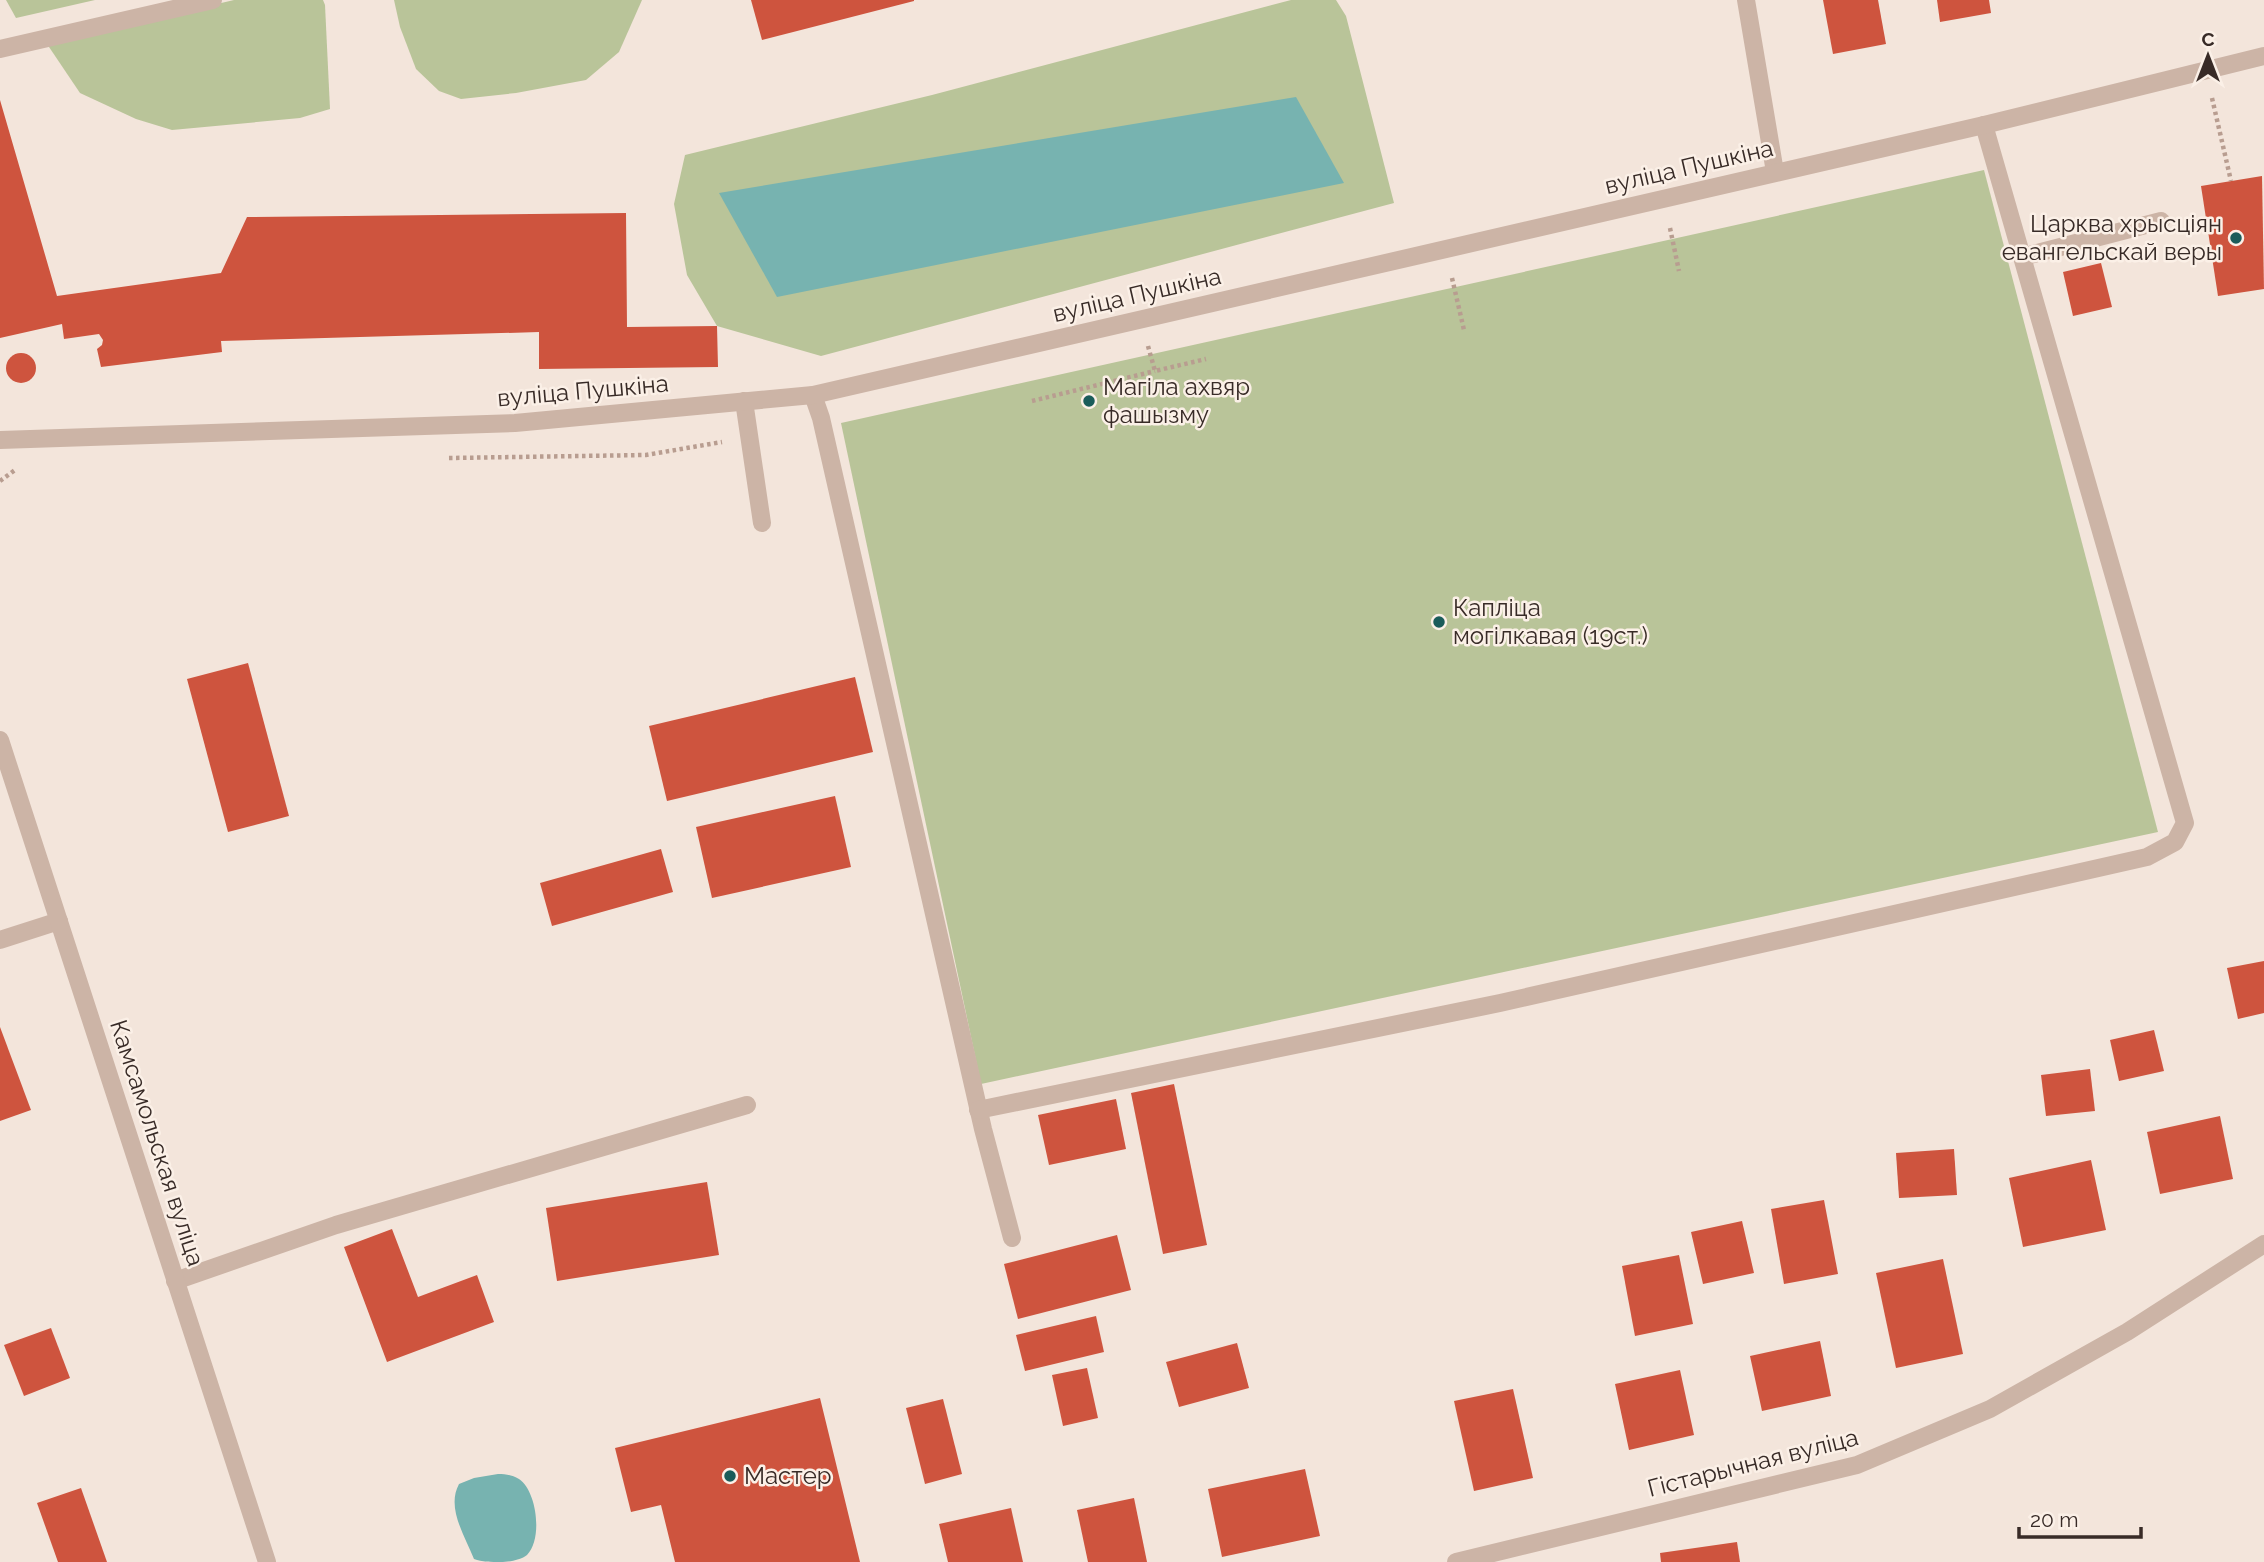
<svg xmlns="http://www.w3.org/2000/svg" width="2264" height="1562" viewBox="0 0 2264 1562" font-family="Raleway,sans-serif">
<rect width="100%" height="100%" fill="#f3e5db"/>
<g fill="#b9c499">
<polygon points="6,0 95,0 16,18"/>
<polygon points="234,0 323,0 325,5 330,109 300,118 172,130 136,119 80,93 47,44"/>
<polygon points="394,0 642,0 619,52 586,80 516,93 461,99 439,91 416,69 400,27"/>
<polygon points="1291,0 1336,0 1346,16 1394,203 821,356 717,326 687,275 674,204 685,155 932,95"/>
<polygon points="1984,170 2158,832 981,1084 841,423"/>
</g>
<g fill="#77b3b0">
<polygon points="1296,97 1344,183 777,297 719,193"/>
<path d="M498 1474C506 1474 512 1475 519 1479 537 1491 543 1539 527 1555 521 1560 508 1562 501 1562 491 1562 482 1562 474 1559 465 1536 446 1508 459 1484L474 1478Z"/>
</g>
<g fill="#ce543e">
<polygon points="751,0 914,0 914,1 762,40"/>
<polygon points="1823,0 1878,0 1886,44 1833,54"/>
<polygon points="1937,0 1989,0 1991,13 1940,22"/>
<polygon points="0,100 57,296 221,273 247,217 626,213 627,327 717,326 718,367 539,369 539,332 221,341 222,352 101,367 97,349 102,345 103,340 99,334 64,339 62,324 0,338"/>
<polygon points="2262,176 2264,289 2218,296 2201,186"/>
<polygon points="2101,263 2112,307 2073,316 2063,272"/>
<circle cx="21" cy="368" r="15"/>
<polygon points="248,663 289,816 228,832 187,679"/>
<polygon points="855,677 873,752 667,801 649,726"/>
<polygon points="835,796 851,867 712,898 696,827"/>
<polygon points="661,849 673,892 552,926 540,883"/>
<polygon points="2264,961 2264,1013 2238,1019 2227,968"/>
<polygon points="0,1027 31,1110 0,1121"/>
<polygon points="2154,1030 2164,1071 2119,1081 2110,1040"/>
<polygon points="2090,1069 2095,1111 2046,1116 2041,1075"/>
<polygon points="1174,1084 1207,1245 1163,1254 1131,1093"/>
<polygon points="1116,1099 1126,1149 1049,1165 1038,1115"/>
<polygon points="2220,1116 2233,1179 2160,1194 2147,1132"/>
<polygon points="1954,1149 1957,1195 1899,1198 1896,1153"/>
<polygon points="2091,1160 2106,1230 2023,1247 2009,1178"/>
<polygon points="707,1182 719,1255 557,1281 546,1208"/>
<polygon points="1824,1200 1838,1274 1784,1284 1771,1209"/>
<polygon points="1742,1221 1754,1273 1703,1284 1691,1232"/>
<polygon points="392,1229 418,1297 477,1275 494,1322 387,1362 344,1247"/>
<polygon points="1117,1235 1131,1290 1018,1319 1004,1264"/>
<polygon points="1679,1255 1693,1324 1635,1336 1622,1266"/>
<polygon points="1943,1259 1963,1354 1896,1368 1876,1273"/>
<polygon points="1096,1316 1104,1352 1025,1371 1016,1335"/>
<polygon points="51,1328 70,1378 24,1396 4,1345"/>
<polygon points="1820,1341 1831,1396 1762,1411 1750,1356"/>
<polygon points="1237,1343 1249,1388 1179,1407 1166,1362"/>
<polygon points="1087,1368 1098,1418 1063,1426 1052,1375"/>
<polygon points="1680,1370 1694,1435 1629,1450 1615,1384"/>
<polygon points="1513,1389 1533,1478 1474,1491 1454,1401"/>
<polygon points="820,1398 860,1562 675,1562 661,1505 631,1512 615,1448"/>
<polygon points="943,1399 962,1474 925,1484 906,1408"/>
<polygon points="1305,1469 1320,1536 1222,1557 1208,1489"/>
<polygon points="81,1488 107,1562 58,1562 37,1503"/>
<polygon points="1134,1498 1147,1562 1088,1562 1077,1510"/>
<polygon points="1011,1508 1023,1562 948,1562 939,1524"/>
<polygon points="1737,1542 1740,1562 1661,1562 1660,1553"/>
</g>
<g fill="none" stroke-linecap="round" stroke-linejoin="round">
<g stroke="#b89d90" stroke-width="4.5" stroke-dasharray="3.5 3.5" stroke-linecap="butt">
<polyline points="2212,98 2231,181"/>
<polyline points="1670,228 1679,271"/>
<polyline points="1452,278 1464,330"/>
<polyline points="1148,346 1155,371 1206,359"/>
<polyline points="1032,401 1155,371"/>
<polyline points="449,458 646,455 722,442"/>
<polyline points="0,481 15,470"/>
</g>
<g stroke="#ccb4a6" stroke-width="18">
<polyline points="0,49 213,0"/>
<polyline points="2022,257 2161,221"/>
<polyline points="813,395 821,418 983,1129 1012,1238"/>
<polyline points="744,401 762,523"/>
<polyline points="0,940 59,921"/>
<polyline points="978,1110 1500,1003 2147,857 2175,842 2185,823 1984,125"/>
<polyline points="175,1281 336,1225 747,1105"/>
</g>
<g stroke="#ccb4a6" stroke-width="18">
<polyline points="1746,0 1775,172"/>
<polyline points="0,440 515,423 813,395 1984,125 2264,56"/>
<polyline points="0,740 267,1562"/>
<polyline points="1456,1562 1857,1465 1990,1409 2127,1332 2264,1244"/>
</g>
</g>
<g fill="#1a5c5a" stroke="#fbf0e7" stroke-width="2.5">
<circle cx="2236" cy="238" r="7"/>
<circle cx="1089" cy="401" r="7"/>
<circle cx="1439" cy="622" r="7"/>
<circle cx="730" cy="1476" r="7"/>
</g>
<g text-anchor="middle" stroke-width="5" stroke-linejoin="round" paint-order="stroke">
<g font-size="24" fill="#382b27" stroke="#fbf0e7">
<text transform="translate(1689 167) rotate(-13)" y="8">вуліца Пушкіна</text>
<text transform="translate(1137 295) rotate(-13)" y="8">вуліца Пушкіна</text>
<text transform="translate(583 391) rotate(-5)" y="8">вуліца Пушкіна</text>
<text transform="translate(157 1143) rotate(72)" y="8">Камсамольская вуліца</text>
<text transform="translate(1753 1463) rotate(-14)" y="8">Гістарычная вуліца</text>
</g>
<g font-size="24" fill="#382b27" stroke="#fbf0e7" text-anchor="start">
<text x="2222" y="232" text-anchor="end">Царква хрысціян<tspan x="2222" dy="28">евангельскай веры</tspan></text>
<text x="1103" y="395">Магіла ахвяр<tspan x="1103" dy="28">фашызму</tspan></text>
<text x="1453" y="616">Капліца<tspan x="1453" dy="28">могілкавая (19ст.)</tspan></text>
<text x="744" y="1484">Мастер</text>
</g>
</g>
<g transform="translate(2208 56)" stroke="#fbf0e7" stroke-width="5" paint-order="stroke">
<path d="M0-5L12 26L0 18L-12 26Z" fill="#382b27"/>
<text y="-10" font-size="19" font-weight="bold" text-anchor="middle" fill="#382b27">С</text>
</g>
<path d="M2019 1527v10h122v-10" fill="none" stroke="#382b27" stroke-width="3.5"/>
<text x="2030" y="1527" font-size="21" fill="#382b27" stroke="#fbf0e7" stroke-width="5" paint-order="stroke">20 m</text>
</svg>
